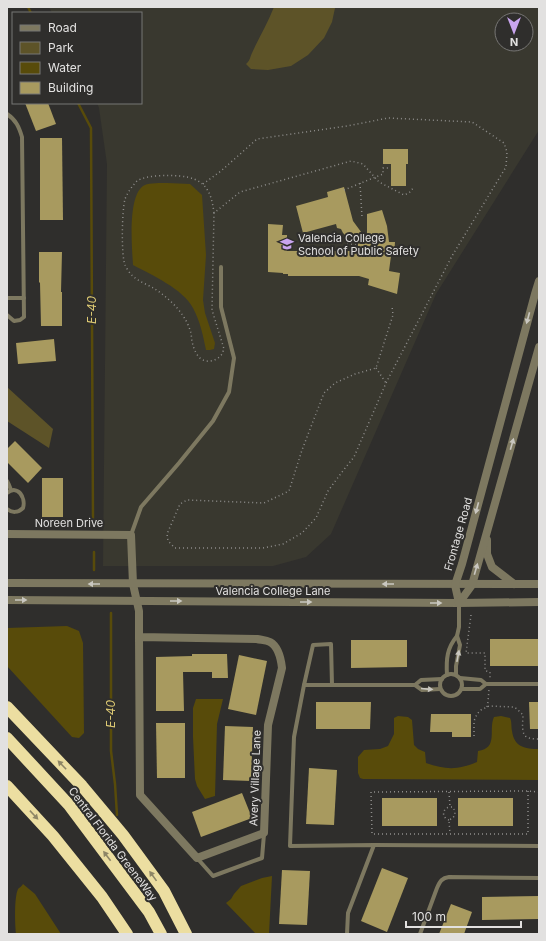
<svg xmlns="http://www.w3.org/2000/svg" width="546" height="941" viewBox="0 0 546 941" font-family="Inter,sans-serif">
<rect width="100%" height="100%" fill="#2f2e2c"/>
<path fill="#39382f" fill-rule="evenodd" d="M49 7H539V130L436 294 331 534 306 557 273 566H103L107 164 99 108 97 103H141V13H52ZM502 20H526V44H502Z"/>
<g fill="#5d5328">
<path d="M274 7 335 8 332 22 324 38 308 55 291 66 268 70 251 69 246 64C250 61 250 57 252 53 259 37 268 23 274 7Z"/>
<polygon points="7,387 53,429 49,448 7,421"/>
</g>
<g fill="#584b0a">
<path d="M167 183 190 184 202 195 206 255 203 300 205 313 215 343 214 349 210 350H206C203 335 200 321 193 308 183 289 152 275 133 265 132 248 127 193 145 185 149 183 162 183 167 183Z"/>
<polygon points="67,626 79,631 83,643 84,733 79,738 72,737 7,666 7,628"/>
<polygon points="196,699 223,699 217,724 215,796 205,799 197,786 195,779 193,737 193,708"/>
<path d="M398 716 408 717 412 720 414 745 418 749 425 752 426 763C446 770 458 770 477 762L478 751C499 748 488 730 494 717L501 716 510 718C512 722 511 726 512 731 514 747 525 749 539 749V780L363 779 360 778 358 773V757L364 750 380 749 388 746 394 734V718Z"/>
<polygon points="272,876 269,934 256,934 226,903 231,899 234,894 241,886 262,878"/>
<path d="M23 884 35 894 61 934H16C15 924 14 898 18 889 19 888 22 886 23 884Z"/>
</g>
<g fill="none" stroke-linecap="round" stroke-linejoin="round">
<g stroke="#584b0a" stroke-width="2.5">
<polyline points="28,7 31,13"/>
<polyline points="78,103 91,128 93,520"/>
<polyline points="94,552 94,570"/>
<polyline points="111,613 111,751 115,784 117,815"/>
</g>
</g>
<g fill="#a89a5f">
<polygon points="25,103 48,103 56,124 36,131"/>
<polygon points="40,138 62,138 63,220 40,220"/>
<polygon points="383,149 408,149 408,164 406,164 406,186 391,186 391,164 383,164"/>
<polygon points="344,187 353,221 367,240 367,214 382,210 387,226 389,242 395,242 394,256 391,256 389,271 400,273 397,294 368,285 369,279 359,276 288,276 288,274 283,274 283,273 268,272 268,224 283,225 282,235 287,235 287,251 358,251 358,233 351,236 346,236 343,233 341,229 337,228 336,224 303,233 296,206 328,197 327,192"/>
<polygon points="39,252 62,252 61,292 62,292 62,326 41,326 40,283 39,282"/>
<polygon points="54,339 56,361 18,364 16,343"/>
<polygon points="15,441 42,468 28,483 7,462 7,449"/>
<rect x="42" y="478" width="21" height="39"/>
<rect x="490" y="639" width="49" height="27"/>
<polygon points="351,640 407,640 407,667 351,668"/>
<polygon points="192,654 227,654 228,678 212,678 212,672 183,672 184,711 156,711 156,657 192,656"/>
<polygon points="239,655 267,661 256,715 228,709"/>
<polygon points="316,702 371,702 370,729 316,729"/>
<polygon points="529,702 539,702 539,729 530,729"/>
<polygon points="431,714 471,714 471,737 452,737 452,732 430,732"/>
<polygon points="156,723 185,723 185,778 157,778"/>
<polygon points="225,726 253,727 251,781 223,780"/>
<polygon points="309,768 337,770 334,825 306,824"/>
<polygon points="242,793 252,818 201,837 192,812"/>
<rect x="382" y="798" width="55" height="28"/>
<rect x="458" y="798" width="55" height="28"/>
<polygon points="382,868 408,878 387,932 361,921"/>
<polygon points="282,870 310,871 307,925 279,924"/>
<polygon points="539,896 539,919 482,920 482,897"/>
<polygon points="451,904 472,912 464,934 439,934"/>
</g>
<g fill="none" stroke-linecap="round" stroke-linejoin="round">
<g stroke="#8e8d8b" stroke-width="1.5" stroke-dasharray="1 3" stroke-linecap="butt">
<polyline points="360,183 362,217"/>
<polyline points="203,184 221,171 257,139 347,126 388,118 472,122 504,143 507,152 506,167 452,256 386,383 354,457 342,472 328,491 316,518 302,533 283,544 263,548 175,548 168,541 167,534 180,504 187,500 264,503 289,491 302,450 324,393 335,383 355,374 376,368 393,315 392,306"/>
<polyline points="344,190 383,174 383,168 388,168"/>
<path d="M214 213C211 189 204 178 179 176 169 175 145 175 137 181 132 186 128 192 125 199 122 210 121 255 125 265 126 267 128 271 130 273 136 281 147 284 155 289 167 297 178 307 185 319 187 322 189 327 190 330 192 335 191 340 193 345 194 350 198 358 203 360 209 363 218 360 222 354 223 353 223 350 224 349L212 310 214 213 240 192 351 161 363 164 379 182 404 195 409 193 414 187"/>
<polyline points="347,244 358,244"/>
<polyline points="376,368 386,383"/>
<polyline points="471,615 466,653 485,653 485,670 486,671 490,672 490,679"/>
<polyline points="487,707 488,702 489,689"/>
<path d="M474 736V721L477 714 481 710 489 706 514 707 517 709 523 715C523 722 520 736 529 738 532 739 536 739 539 739"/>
<polyline points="528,791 528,834 372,834 371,792 528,791 539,792"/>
<path d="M449 792 450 807H453C456 813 456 817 449 820L450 834"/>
<path d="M449 820C443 818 442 813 446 808L450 807"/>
</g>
<g stroke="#7d7860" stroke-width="4">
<path d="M7 114C16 120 19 127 22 137L24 317 20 320 14 321 7 315"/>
<polyline points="7,298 24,298"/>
<polyline points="7,481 9,485 11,490"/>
<path d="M7 493C18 484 26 498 23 508 18 513 12 513 7 509"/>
<polyline points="131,535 141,507 179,463 213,421 229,392 234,358 221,307 221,267"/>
<circle cx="451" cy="685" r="11"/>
<path d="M447 675C446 659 447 648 457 636"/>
<polyline points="456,675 456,666 460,645 457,636 459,627 459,603"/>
<polyline points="460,678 481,680 486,684"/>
<polyline points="304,685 294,737 290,846 374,845 348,913 347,934"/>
<polyline points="332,685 331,644 313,645 304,685 415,685"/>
<polyline points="440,689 422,690 415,685 421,680 442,679"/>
<polyline points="462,689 480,689 486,684 539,684"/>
<polyline points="374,845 539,846"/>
<polyline points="197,858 213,876 262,858 264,834"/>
<path d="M420 934 437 888C440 881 442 878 449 877L539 878"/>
</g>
<path stroke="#7d7860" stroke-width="8" d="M7 534 131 535 133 584 139 611V637L140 795 197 858 264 833 268 725 282 668C281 659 279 647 270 642 266 640 261 640 257 639L139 637"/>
<g stroke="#7d7860" stroke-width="8">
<polyline points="487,540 487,554 492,567 514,584"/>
<polyline points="7,583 539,584"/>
<polyline points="7,600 459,603 539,602"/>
<polyline points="459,603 455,585 462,564 535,294 539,281"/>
<polyline points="459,603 472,585 539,347"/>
</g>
<g stroke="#ecdea1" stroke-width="12">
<polyline points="7,707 82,786 123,835 164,891 186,934"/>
<polyline points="7,738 69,805 149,912 161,934"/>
<polyline points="7,786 53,836 102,897 127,934"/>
</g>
</g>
<defs><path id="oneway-solid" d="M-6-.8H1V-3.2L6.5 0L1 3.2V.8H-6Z"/></defs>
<g fill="#c9c7c0">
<use href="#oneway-solid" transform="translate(528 318) rotate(105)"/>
<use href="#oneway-solid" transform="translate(512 444) rotate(-74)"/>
<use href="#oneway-solid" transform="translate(477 508) rotate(105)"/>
<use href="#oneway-solid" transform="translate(476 569) rotate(-74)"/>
<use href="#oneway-solid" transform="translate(94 584) rotate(-180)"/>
<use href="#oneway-solid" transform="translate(388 584) rotate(-180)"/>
<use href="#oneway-solid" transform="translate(21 600)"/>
<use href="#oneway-solid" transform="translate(176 601)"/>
<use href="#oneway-solid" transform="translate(306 602)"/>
<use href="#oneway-solid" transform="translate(436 603)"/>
<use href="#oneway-solid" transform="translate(458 656) rotate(-79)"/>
<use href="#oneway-solid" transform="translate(427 689) rotate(5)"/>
</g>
<g fill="#8e8666">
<use href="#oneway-solid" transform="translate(62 765) rotate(-134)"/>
<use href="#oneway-solid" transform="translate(34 815) rotate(47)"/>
<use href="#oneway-solid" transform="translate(107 856) rotate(-127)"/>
<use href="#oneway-solid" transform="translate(153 876) rotate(-126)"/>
</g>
<defs>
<g id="university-bare" transform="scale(1.08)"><path d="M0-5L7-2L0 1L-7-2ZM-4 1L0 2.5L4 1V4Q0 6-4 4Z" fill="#c9a5ee" stroke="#2f2e2c" stroke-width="2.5" paint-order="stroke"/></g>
</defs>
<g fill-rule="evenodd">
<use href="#university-bare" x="287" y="244"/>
</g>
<g text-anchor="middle" stroke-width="4" stroke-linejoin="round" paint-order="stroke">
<g font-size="11" fill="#e2e1e0" stroke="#2f2e2c" text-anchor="start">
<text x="298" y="242">Valencia College<tspan x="298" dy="13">School of Public Safety</tspan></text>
</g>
<g font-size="11" fill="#e2e1e0" stroke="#2f2e2c">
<text x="69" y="527">Noreen Drive</text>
<text transform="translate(458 534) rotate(-74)" y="4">Frontage Road</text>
<text x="273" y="595">Valencia College Lane</text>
<text transform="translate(255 778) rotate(-88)" y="4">Avery Village Lane</text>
<text transform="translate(113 844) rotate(53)" y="4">Central Florida GreeneWay</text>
</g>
<g font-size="12" font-style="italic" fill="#dfcb74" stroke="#2f2e2c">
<text transform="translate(92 310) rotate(-90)" y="4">E-40</text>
<text transform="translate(111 714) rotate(-90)" y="4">E-40</text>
</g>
</g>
<rect width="546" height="941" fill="none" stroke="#e2e1e0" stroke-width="16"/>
<rect x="12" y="12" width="130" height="92" fill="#2f2e2c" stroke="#777674"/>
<rect x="20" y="25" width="20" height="6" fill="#7d7860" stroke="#777674"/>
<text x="48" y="32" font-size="12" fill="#e2e1e0">Road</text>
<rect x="20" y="42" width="20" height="12" fill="#5d5328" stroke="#777674"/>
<text x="48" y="52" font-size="12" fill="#e2e1e0">Park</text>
<rect x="20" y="62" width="20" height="12" fill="#584b0a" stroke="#777674"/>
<text x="48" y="72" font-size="12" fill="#e2e1e0">Water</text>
<rect x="20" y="82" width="20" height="12" fill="#a89a5f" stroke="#777674"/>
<text x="48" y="92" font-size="12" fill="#e2e1e0">Building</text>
<g transform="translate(514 32) rotate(180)"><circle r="19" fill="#2f2e2c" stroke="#777674"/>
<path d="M0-3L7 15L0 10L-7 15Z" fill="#c9a5ee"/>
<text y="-6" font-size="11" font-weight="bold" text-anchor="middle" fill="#e2e1e0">N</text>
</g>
<path d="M406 921v6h115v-6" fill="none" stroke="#e2e1e0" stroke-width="2"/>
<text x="412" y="921" font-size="12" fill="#e2e1e0" stroke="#2f2e2c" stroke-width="3" paint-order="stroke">100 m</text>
</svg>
